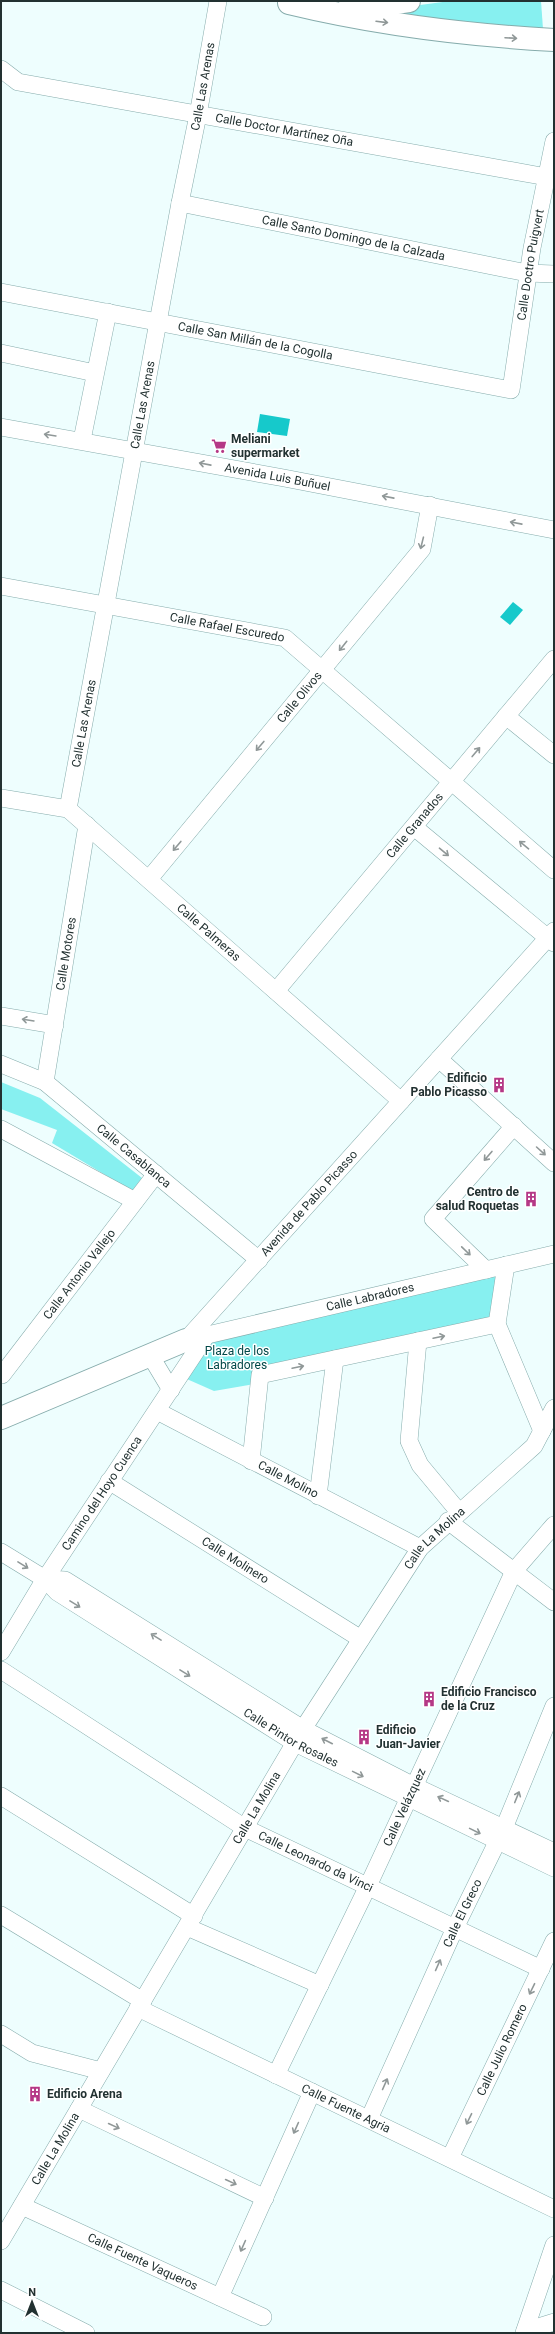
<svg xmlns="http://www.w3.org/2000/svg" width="555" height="2334" viewBox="0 0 555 2334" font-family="Roboto,sans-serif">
<rect width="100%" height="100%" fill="#eefefe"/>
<g fill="#87f0f0">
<polygon points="450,1 541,1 543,29 368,12"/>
<polygon points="1,1082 40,1098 142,1178 132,1191 52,1143 57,1130 1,1109"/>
<polygon points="506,1265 497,1324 260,1383 214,1391 180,1376 206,1336"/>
</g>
<g fill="#16c9cb">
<polygon points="260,414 290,419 287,436 257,432"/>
<polygon points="513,602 523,610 510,625 500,617"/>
</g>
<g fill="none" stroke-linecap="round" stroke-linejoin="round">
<g stroke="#86acac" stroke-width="18">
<g id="street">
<path id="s1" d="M1 69 18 82 547 177"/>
<path id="s2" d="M180 203 527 273 554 274"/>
<path id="s3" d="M1 292 511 390 532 248 554 141"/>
<polyline points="1,353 95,373"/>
<path id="s4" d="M1 427 284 478 554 530"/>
<polyline points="82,440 108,312"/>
<path id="s5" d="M1 586 285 638 554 870"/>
<polyline points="506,716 554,755"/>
<path id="s6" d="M1 798 68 809 401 1101"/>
<path id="s7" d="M68 809 180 203 198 115 218 1"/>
<polyline points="414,827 554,943"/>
<path id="s8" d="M149 879 422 549 430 505"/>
<path id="s9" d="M276 991 554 659"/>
<polyline points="1,1016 55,1025"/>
<polyline points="439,1059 554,1163"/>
<path id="s10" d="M1 1064 45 1082 259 1260"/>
<path id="s11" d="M45 1082 87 825"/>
<polyline points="1,1129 135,1201"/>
<polyline points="486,1270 433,1219 514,1126"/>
<polyline points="497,1324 542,1431"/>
<path id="s12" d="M186 1340 554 931"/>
<path id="s13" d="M186 1340 554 1254"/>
<polyline points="418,1341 409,1441 420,1465 459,1512"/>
<polyline points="150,1355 171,1390"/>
<path id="s14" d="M2 1375 156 1174"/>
<path id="s15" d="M157 1411 420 1548"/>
<polyline points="251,1461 260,1375 497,1324 506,1265"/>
<path id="s16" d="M109 1481 361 1639"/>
<polyline points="318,1496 335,1359"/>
<polyline points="448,1521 554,1602"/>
<path id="s17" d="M1 1552 45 1579 57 1592 295 1743 554 1868"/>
<polyline points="45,1579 65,1580 303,1729 414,1786 554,1852"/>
<path id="s18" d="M1 1652 45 1579 206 1336"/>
<path id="s19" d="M1 1670 245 1828 541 1969"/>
<polyline points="1,1796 194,1916"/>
<polyline points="1,1915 143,2001"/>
<polyline points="187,1927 320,1985"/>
<path id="s20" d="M138 2008 554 2209"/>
<polyline points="1,2034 32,2053 101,2071"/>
<path id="s21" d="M276 2075 368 1886 514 1571 554 1525"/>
<polyline points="79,2109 265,2198"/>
<path id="s22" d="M369 2119 455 1928 504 1828 554 1706"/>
<path id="s23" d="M450 2158 554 1941"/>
<path id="s24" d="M22 2206 263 2317"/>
<path id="s25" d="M1 2241 303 1729 420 1548 534 1446 554 1408"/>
<polyline points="1,2290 86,2333"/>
<polyline points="220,2297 312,2092"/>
<polyline points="525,2331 554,2322"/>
<polyline points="524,2333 554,2245"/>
</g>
</g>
<g stroke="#86acac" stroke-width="24">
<g id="secondary">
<path d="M289 3C376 24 465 35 554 40"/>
<polyline points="347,10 409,1"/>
<polyline points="1,1418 186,1340"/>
</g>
</g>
<use href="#street" stroke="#fff" stroke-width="17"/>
<use href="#secondary" stroke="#fff" stroke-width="22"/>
</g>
<defs><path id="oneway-shaft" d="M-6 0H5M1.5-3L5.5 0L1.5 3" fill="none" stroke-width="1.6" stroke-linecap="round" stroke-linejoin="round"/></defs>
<g stroke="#909898">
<use href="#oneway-shaft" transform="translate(382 22) rotate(7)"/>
<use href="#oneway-shaft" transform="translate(511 38) rotate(3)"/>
<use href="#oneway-shaft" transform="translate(50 435) rotate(-171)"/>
<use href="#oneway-shaft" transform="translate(205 464) rotate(-169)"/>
<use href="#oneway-shaft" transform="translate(388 497) rotate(-169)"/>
<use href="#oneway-shaft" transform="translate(516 523) rotate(-169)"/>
<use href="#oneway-shaft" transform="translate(422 543) rotate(104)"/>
<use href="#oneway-shaft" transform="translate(343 646) rotate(129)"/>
<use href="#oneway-shaft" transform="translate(260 746) rotate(130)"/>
<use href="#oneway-shaft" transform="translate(476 752) rotate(-50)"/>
<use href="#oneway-shaft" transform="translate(524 845) rotate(-140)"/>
<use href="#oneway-shaft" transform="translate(177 846) rotate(130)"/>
<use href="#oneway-shaft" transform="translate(444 852) rotate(40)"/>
<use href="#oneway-shaft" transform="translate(28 1020) rotate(-171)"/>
<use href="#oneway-shaft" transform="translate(541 1151) rotate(42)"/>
<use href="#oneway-shaft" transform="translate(488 1156) rotate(131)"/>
<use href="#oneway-shaft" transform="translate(466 1251) rotate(44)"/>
<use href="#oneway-shaft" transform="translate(439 1337) rotate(-12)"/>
<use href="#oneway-shaft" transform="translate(298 1367) rotate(-12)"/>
<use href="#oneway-shaft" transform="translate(23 1565) rotate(32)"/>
<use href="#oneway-shaft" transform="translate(75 1604) rotate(32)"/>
<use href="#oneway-shaft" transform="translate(156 1637) rotate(-148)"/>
<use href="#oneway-shaft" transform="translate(185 1673) rotate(32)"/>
<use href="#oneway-shaft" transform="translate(327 1741) rotate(-153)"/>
<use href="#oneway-shaft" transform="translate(358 1774) rotate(26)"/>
<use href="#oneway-shaft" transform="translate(517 1797) rotate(-68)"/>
<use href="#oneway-shaft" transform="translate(443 1799) rotate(-155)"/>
<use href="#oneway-shaft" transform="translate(475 1831) rotate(26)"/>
<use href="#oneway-shaft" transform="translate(438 1965) rotate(-66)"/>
<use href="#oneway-shaft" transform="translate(532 1989) rotate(116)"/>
<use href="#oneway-shaft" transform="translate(385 2084) rotate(-66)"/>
<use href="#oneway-shaft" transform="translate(469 2119) rotate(116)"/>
<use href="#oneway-shaft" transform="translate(114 2126) rotate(25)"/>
<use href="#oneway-shaft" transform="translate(296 2128) rotate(114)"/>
<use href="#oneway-shaft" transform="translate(231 2182) rotate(25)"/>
<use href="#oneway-shaft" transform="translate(243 2246) rotate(114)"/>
</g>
<defs>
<g id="supermarket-bare" transform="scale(1.2)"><path d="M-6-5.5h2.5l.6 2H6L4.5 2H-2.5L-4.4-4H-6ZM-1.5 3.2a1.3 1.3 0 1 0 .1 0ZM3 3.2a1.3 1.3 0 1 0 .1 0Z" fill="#b53886" stroke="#fff" stroke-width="2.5" paint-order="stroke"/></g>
<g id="building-bare" transform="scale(1.2)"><path d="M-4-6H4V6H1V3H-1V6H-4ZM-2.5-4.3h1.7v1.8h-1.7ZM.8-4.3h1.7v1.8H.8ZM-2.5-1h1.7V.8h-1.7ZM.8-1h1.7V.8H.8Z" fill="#b53886" stroke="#fff" stroke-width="2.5" paint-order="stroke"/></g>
</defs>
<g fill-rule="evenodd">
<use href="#supermarket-bare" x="219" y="446"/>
<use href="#building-bare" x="499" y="1085"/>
<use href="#building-bare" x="531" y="1199"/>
<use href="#building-bare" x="429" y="1699"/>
<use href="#building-bare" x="364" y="1737"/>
<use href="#building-bare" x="35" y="2094"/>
</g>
<g text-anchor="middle" stroke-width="3" stroke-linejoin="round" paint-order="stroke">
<g font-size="12" fill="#223131" stroke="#fff">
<text dy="4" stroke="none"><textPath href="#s7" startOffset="735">Calle Las Arenas</textPath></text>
<text dy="4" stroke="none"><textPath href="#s1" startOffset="292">Calle Doctor Martínez Oña</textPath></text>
<text dy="4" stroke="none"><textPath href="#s2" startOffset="177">Calle Santo Domingo de la Calzada</textPath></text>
<text dy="4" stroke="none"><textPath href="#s3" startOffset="646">Calle Doctro Puigvert</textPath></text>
<text dy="4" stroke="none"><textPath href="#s3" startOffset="259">Calle San Millán de la Cogolla</textPath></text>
<text dy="4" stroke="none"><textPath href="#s7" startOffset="411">Calle Las Arenas</textPath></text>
<text dy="4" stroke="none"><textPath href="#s4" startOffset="281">Avenida Luis Buñuel</textPath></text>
<text dy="4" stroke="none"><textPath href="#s5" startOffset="230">Calle Rafael Escuredo</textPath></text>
<text dy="4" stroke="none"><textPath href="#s8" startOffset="236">Calle Olivos</textPath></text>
<text dy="4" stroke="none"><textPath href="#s7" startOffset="87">Calle Las Arenas</textPath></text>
<text dy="4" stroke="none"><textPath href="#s9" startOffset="216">Calle Granados</textPath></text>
<text dy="4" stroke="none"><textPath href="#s6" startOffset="255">Calle Palmeras</textPath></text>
<text dy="4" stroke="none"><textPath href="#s11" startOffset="130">Calle Motores</textPath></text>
<text dy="4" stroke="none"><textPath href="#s10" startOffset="163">Calle Casablanca</textPath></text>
<text dy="4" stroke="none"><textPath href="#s12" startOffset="184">Avenida de Pablo Picasso</textPath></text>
<text dy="4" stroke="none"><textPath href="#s14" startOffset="127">Calle Antonio Vallejo</textPath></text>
<text dy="4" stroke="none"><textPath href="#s13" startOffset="189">Calle Labradores</textPath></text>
<text dy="4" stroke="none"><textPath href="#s15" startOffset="148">Calle Molino</textPath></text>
<text dy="4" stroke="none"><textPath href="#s18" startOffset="188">Camino del Hoyo Cuenca</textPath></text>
<text dy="4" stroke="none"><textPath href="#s25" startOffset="827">Calle La Molina</textPath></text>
<text dy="4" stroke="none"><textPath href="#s16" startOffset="149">Calle Molinero</textPath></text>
<text dy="4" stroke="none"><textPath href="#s17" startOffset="345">Calle Pintor Rosales</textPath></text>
<text dy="4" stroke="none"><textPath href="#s21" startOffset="297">Calle Velázquez</textPath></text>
<text dy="4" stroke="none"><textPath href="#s25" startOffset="503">Calle La Molina</textPath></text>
<text dy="4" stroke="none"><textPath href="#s19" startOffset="369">Calle Leonardo da Vinci</textPath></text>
<text dy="4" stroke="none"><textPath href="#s22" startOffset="226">Calle El Greco</textPath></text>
<text dy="4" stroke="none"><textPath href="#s23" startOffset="120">Calle Julio Romero</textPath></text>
<text dy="4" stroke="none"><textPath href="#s20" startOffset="231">Calle Fuente Agria</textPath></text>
<text dy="4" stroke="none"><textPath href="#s25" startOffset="107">Calle La Molina</textPath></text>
<text dy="4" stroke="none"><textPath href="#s24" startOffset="133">Calle Fuente Vaqueros</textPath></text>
</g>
<g font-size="12" font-weight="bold" fill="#223131" stroke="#fff" text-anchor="start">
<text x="231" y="443">Meliani<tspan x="231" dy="14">supermarket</tspan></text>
<text x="487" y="1082" text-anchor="end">Edificio<tspan x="487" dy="14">Pablo Picasso</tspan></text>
<text x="519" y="1196" text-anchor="end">Centro de<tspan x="519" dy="14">salud Roquetas</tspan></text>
<text x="441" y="1696">Edificio Francisco<tspan x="441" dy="14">de la Cruz</tspan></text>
<text x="376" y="1734">Edificio<tspan x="376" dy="14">Juan-Javier</tspan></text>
<text x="47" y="2098">Edificio Arena</text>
</g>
<g font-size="12" fill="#004848" stroke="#fff">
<text x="237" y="1355">Plaza de los<tspan x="237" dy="14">Labradores</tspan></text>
</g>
</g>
<rect width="555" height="2334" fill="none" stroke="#223131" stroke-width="4"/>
<g transform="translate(32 2302)" stroke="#ffffff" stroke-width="3" paint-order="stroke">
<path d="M0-3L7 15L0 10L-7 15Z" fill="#223131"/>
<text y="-6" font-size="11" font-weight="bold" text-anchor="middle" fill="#223131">N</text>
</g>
</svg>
